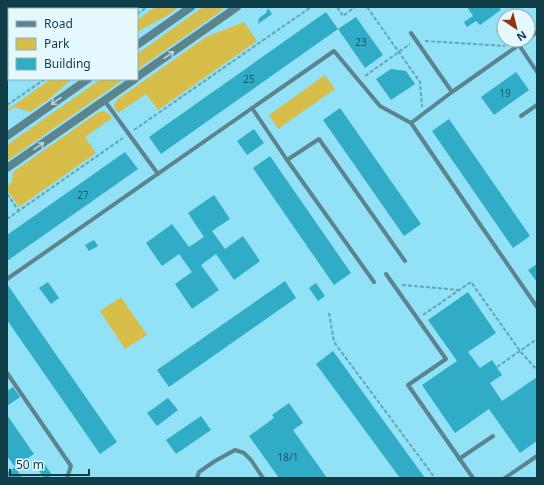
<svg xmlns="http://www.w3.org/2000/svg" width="544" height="485" viewBox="0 0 544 485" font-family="'Noto Sans',sans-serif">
<rect width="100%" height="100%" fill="#91e1f7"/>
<g fill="#d7be4a">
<polygon points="155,7 179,7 168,15 137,32 137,20"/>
<polygon points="203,7 214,7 224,9 137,70 137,54"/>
<polygon points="244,22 257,41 158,110 146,94 118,113 115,109 114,104 118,99 206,37"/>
<polygon points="325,75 335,89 278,129 269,115"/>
<polygon points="51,79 72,79 48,100 30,112 15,107 7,112 7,110"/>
<polygon points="101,79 124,79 7,161 7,145"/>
<polygon points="104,111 109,114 112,118 85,137 96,153 19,207 7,190 7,186 12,182 13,172 97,113 100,112"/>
<polygon points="121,297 147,335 125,349 100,311"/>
</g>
<g fill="#31acc7">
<polygon points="467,7 499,7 501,10 480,25 476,21 467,27 464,22 473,16"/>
<polygon points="268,8 272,14 258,24 259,18 266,13"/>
<polygon points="326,12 338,29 161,154 149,137"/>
<polygon points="356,17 383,55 365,68 338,29"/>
<polygon points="391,69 406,71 415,84 391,100 376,79"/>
<polygon points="516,72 529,90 494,115 481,97"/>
<polygon points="340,108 421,224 404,236 323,120"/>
<polygon points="449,119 530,236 513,248 432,131"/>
<polygon points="254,129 264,143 247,155 237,141"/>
<polygon points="125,152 138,169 7,261 7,235"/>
<polygon points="270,156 351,273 334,285 253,168"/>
<polygon points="214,195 230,219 212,231 225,249 243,236 260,261 234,280 216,254 201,265 219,290 192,309 175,284 192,272 179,254 162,266 146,243 172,224 189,247 204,237 188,213"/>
<polygon points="94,240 98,246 89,251 85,245"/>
<polygon points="537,264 537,282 528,270"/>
<polygon points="285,281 296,298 169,387 157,370"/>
<polygon points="48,282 59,298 51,304 39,288"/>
<polygon points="316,283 325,296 318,301 309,288"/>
<polygon points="7,284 117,442 100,454 7,320"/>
<polygon points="468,292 496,333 468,352 480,368 492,360 502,375 490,383 502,401 537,377 537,441 520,453 489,409 455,433 422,385 457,361 428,320"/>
<polygon points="333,351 425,478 400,478 316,364"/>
<polygon points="13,387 20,397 7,406 7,391"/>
<polygon points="168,398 178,410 157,426 147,413"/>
<polygon points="289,403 303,423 293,430 327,478 279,478 249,436 274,418 272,415"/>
<polygon points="7,415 34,454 15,467 22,478 7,478 7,473 15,467 7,456"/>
<polygon points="201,416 211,430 176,454 166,440"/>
<polygon points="43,462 52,475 48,478 44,478 36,466"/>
</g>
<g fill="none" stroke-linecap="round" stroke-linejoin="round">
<g stroke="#62a6b8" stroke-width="2" stroke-dasharray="4 2" stroke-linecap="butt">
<polyline points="337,7 343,16 355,7"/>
<polyline points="367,7 420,82 422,107"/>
<polyline points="137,14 147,7"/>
<polyline points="425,41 505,46"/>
<polyline points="365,76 410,44"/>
<polyline points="7,105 45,79"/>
<polyline points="134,130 311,7"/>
<polyline points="7,194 19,211"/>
<polyline points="7,219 123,138"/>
<polyline points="402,285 460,290"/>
<polyline points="329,313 334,342 435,478"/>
<polyline points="423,315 471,282 520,351 537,370"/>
<polyline points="497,367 537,339"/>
</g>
<g stroke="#5c848f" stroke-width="4">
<polyline points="411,33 452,92 526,40"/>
<polyline points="528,39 537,32"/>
<polyline points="519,45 537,72"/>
<polyline points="104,100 158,174"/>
<polyline points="252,108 287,160"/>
<polyline points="521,116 537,105"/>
<polyline points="411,123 477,220 537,307"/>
<polyline points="386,274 446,359 408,385 473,478"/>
<polyline points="7,279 334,51 380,106 411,123 452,92"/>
<polyline points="374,282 287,160 319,139 405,261"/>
<polyline points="7,373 71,466 67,478"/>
<polyline points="459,459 493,436"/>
<polyline points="197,478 199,472 215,461 235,450 244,453 251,460 263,478"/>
<polyline points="505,478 537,456"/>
</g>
<g stroke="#5c848f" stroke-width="8">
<polyline points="137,45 191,7"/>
<polyline points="137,77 237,7"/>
<polyline points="7,136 88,79"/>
<polyline points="7,168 135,79"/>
</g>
</g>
<defs><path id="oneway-shaft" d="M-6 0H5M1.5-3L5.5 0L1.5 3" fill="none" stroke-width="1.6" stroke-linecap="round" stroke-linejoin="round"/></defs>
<g stroke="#bcd5dc">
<use href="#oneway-shaft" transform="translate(169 55) rotate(-35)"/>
<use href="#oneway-shaft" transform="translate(56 101) rotate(145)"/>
<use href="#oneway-shaft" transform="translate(39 146) rotate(-35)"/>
</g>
<g text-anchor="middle" stroke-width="4" stroke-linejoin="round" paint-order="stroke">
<g font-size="10" fill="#185a68">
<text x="361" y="46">23</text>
<text x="249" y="83">25</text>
<text x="505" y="97">19</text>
<text x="83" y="199">27</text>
<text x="288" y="461">18/1</text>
</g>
</g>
<rect width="544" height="485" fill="none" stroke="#0f3e49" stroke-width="16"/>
<rect x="8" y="8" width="130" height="72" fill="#e5f8fd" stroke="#8faeb5"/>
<rect x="16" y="21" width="20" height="6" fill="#5c848f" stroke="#8faeb5"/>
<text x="44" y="28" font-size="12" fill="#0f3e49">Road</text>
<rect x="16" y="38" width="20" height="12" fill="#d7be4a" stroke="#8faeb5"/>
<text x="44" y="48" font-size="12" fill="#0f3e49">Park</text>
<rect x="16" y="58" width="20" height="12" fill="#31acc7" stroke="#8faeb5"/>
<text x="44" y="68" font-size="12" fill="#0f3e49">Building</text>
<g transform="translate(516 28) rotate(145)"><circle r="19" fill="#e5f8fd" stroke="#8faeb5"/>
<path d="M0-3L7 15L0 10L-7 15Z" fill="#97300f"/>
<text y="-6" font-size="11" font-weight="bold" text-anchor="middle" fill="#0f3e49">N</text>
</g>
<path d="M10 469v6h79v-6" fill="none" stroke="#0f3e49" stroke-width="2"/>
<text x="16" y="469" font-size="12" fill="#0f3e49" stroke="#e5f8fd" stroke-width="3" paint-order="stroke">50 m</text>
</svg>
